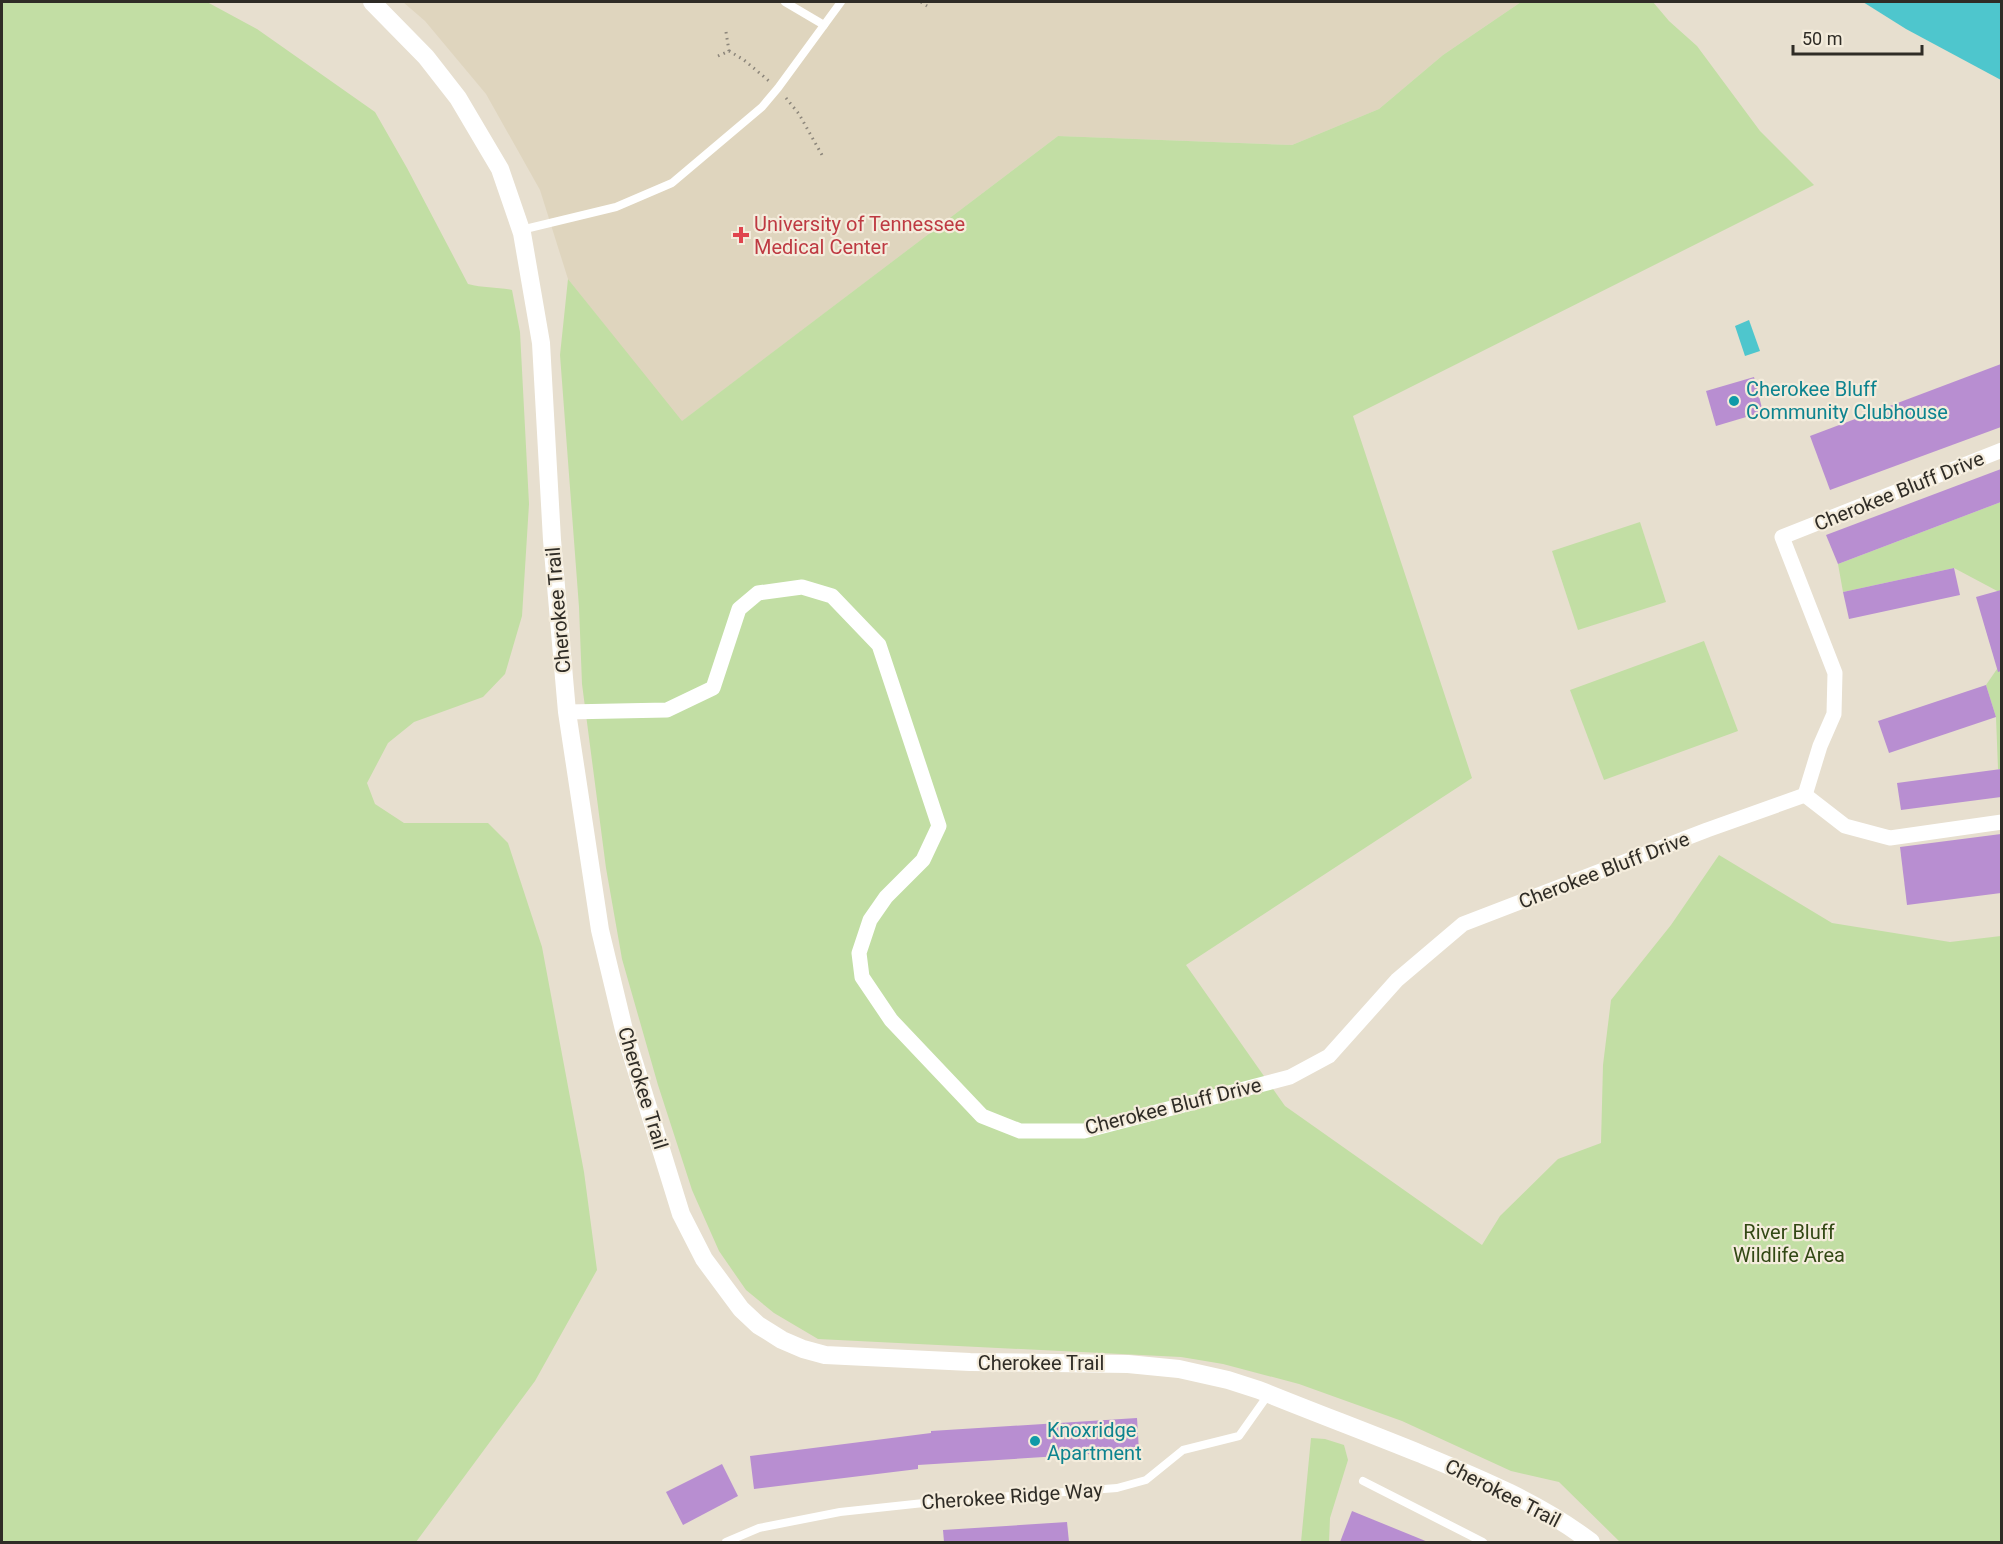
<svg xmlns="http://www.w3.org/2000/svg" width="2003" height="1544" viewBox="0 0 2003 1544" font-family="Roboto,sans-serif">
<rect width="100%" height="100%" fill="#e7dfcf"/>
<polygon fill="#dfd5be" points="403,2 1521,2 1443,55 1379,109 1292,145 1058,136 681,422 568,279 540,190 486,94 425,21"/>
<g fill="#c2dea4">
<path d="M2 2H207L257 29 375 112 407 168 468 284C483 288 497 287 512 290L520 332 529 504 522 616 505 674 483 697 414 722 388 743 367 783 375 804 404 823H488L508 843 542 947 584 1172 597 1270 535 1381 416 1542H2Z"/>
<polygon points="1521,2 1653,2 1669,21 1697,46 1760,131 1814,185 1353,416 1472,778 1186,965 1285,1106 1482,1245 1500,1216 1558,1159 1601,1143 1603,1065 1611,1000 1671,925 1719,855 1832,923 1950,942 2001,936 2001,1542 1620,1542 1559,1482 1511,1471 1402,1421 1299,1384 1223,1364 1181,1357 818,1339 774,1313 746,1290 719,1251 692,1190 658,1085 622,959 606,868 582,684 579,607 560,355 568,279 682,421 1058,136 1292,145 1379,109 1443,55"/>
<polygon points="2001,502 2001,593 1954,568 1843,592 1838,564"/>
<polygon points="1640,522 1666,602 1578,630 1552,551"/>
<polygon points="1704,641 1738,731 1604,780 1570,690"/>
<polygon points="2001,668 2001,769 1998,769 1996,717 1986,685 1997,669"/>
<polygon points="1311,1438 1325,1439 1344,1445 1348,1460 1330,1518 1329,1542 1301,1542"/>
</g>
<g fill="#4ec6cd">
<polygon points="1863,2 2001,2 2001,80 1906,29"/>
<polygon points="1749,320 1760,351 1745,356 1735,326"/>
</g>
<g fill="#b88ed1">
<polygon points="2001,364 2001,427 1830,490 1810,436"/>
<polygon points="1754,377 1763,412 1716,426 1706,391"/>
<polygon points="2001,469 2001,502 1838,564 1826,535"/>
<polygon points="1954,568 1960,595 1849,619 1843,592"/>
<polygon points="2001,590 2001,671 1998,672 1976,597"/>
<polygon points="1986,685 1996,717 1889,753 1878,721"/>
<polygon points="2001,769 2001,797 1901,810 1897,783"/>
<polygon points="2001,834 2001,893 1907,905 1900,847"/>
<polygon points="1137,1418 1139,1451 918,1465 918,1469 754,1489 750,1456 931,1433 931,1431"/>
<polygon points="722,1464 738,1496 683,1525 666,1492"/>
<polygon points="1352,1511 1428,1542 1340,1542"/>
<polygon points="1067,1522 1069,1542 944,1542 943,1530"/>
</g>
<g fill="none" stroke-linecap="round" stroke-linejoin="round">
<g stroke="#8c867b" stroke-width="3" stroke-dasharray="1.5 4.5" stroke-linecap="butt">
<polyline points="921,2 927,6"/>
<polyline points="726,32 729,51"/>
<polyline points="718,56 729,51 744,60 769,81"/>
<polyline points="786,98 799,114 822,155"/>
</g>
<g stroke="#fff" stroke-width="8">
<polyline points="785,2 824,25"/>
<polyline points="521,230 616,207 672,183 762,107 778,88 841,2"/>
<polyline points="1363,1481 1483,1542"/>
<polyline points="726,1542 759,1528 840,1512 933,1502 1117,1488 1146,1480 1183,1450 1239,1436 1268,1395"/>
</g>
<g stroke="#fff" stroke-width="15">
<polyline points="567,712 667,710 713,688 739,609 758,593 802,587 832,596 879,645 939,826 923,860 886,897 870,920 859,953 862,977 891,1020 982,1116 1020,1131 1084,1131 1290,1077 1329,1056 1397,980 1463,924 1707,830 1805,795"/>
<polyline points="1805,795 1820,746 1834,714 1835,673 1782,537 2002,450"/>
<polyline points="1805,795 1845,826 1890,838 2002,822"/>
</g>
<path stroke="#fff" stroke-width="18" d="M372 2 426 57 458 98 500 169 522 233 541 343 552 540 567 712 600 930 624 1030 681 1214 704 1259 741 1309 758 1325 782 1340 803 1349 825 1355 970 1362 1128 1364 1179 1369 1228 1380 1259 1390C1313 1412 1367 1432 1421 1454 1479 1478 1540 1503 1591 1542"/>
</g>
<path fill="#e0444e" stroke="#f4ecdc" stroke-width="2" d="M738 226h6v6h6v6h-6v6h-6v-6h-6v-6h6z"/>
<g fill="#0f9aa8" stroke="#f4ecdc" stroke-width="2">
<circle cx="1734" cy="401" r="6"/>
<circle cx="1035" cy="1441" r="6"/>
</g>
<g text-anchor="middle" stroke-width="4.5" stroke-linejoin="round" paint-order="stroke">
<g font-size="20" fill="#be3a42" stroke="#f4ecdc" text-anchor="start">
<text x="754" y="231">University of Tennessee<tspan x="754" dy="23">Medical Center</tspan></text>
</g>
<g font-size="20" fill="#0d838f" stroke="#f4ecdc" text-anchor="start">
<text x="1746" y="396">Cherokee Bluff<tspan x="1746" dy="23">Community Clubhouse</tspan></text>
<text x="1047" y="1437">Knoxridge<tspan x="1047" dy="23">Apartment</tspan></text>
</g>
<g font-size="20" fill="#2f2c26" stroke="#f4ecdc">
<text transform="translate(1899 491) rotate(-22)" y="7">Cherokee Bluff Drive</text>
<text transform="translate(558 610) rotate(-95)" y="7">Cherokee Trail</text>
<text transform="translate(1604 870) rotate(-21)" y="7">Cherokee Bluff Drive</text>
<text transform="translate(643 1088) rotate(73)" y="7">Cherokee Trail</text>
<text transform="translate(1173 1106) rotate(-14)" y="7">Cherokee Bluff Drive</text>
<text x="1041" y="1370">Cherokee Trail</text>
<text transform="translate(1503 1493) rotate(27)" y="7">Cherokee Trail</text>
<text transform="translate(1012 1496) rotate(-4)" y="7">Cherokee Ridge Way</text>
</g>
<g font-size="20" fill="#324814" stroke="#f4ecdc">
<text x="1789" y="1239">River Bluff<tspan x="1789" dy="23">Wildlife Area</tspan></text>
</g>
</g>
<rect width="2003" height="1544" fill="none" stroke="#2f2c26" stroke-width="6"/>
<path d="M1793 45v9h129v-9" fill="none" stroke="#2f2c26" stroke-width="3"/>
<text x="1802" y="45" font-size="18" fill="#2f2c26" stroke="#f4ecdc" stroke-width="4.5" paint-order="stroke">50 m</text>
</svg>
